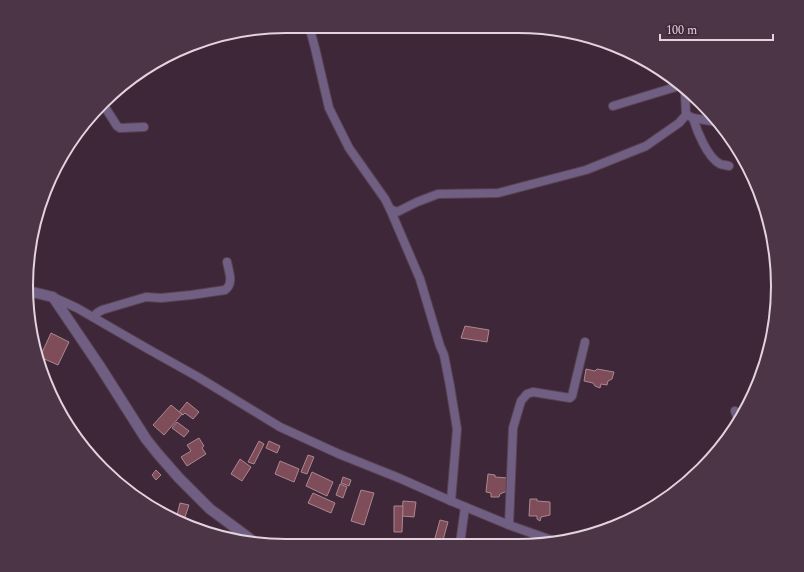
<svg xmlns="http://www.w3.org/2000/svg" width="804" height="572" viewBox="0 0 804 572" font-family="Spectral,serif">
<rect width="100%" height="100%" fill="#3e2739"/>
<g fill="#7f4d59" stroke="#ab888f">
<polygon points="465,326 489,330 487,342 461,338"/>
<polygon points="51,333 69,342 58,365 40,357"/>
<polygon points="586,369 595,371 597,369 614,372 612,379 608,381 607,385 601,384 600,388 595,386 593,383 584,381"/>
<polygon points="187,402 199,412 193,419 185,413 183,415 179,412"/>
<polygon points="171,405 182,414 164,435 153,425"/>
<polygon points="177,422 189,431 184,437 172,428"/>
<polygon points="199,438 204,446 202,448 206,454 187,466 181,457 191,451 187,445"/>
<polygon points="259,441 264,444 254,464 248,462"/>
<polygon points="269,441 280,446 277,453 266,448"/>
<polygon points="308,455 314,457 307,474 301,472"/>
<polygon points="240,459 251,467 242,481 231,474"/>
<polygon points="280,461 299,469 294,482 275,474"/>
<polygon points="156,470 161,475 156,480 152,475"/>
<polygon points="312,472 333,482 327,496 306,486"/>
<polygon points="488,474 495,475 495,477 508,478 507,491 500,494 499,497 491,497 491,493 486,492"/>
<polygon points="343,477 351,480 349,486 341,483"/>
<polygon points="340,484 347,487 343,498 336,495"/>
<polygon points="361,490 374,493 364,525 351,521"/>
<polygon points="313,493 335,503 331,513 308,503"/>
<polygon points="530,499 537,499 537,501 550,502 550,515 541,517 540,521 537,519 537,516 529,516"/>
<polygon points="403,501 416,502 414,517 402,516"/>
<polygon points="180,503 189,505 185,517 177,515"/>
<polygon points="394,506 403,506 402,532 394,532"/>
<polygon points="440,520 448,522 443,540 435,538"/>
<polygon points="607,522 622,522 607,527"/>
</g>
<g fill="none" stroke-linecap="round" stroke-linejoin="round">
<g stroke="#584353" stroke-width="10">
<g id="minor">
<polyline points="309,26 315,48 329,108 349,148 385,199 390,209 397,212 417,202 438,194 498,193 586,170 646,146 679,123 686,115 685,91"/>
<polyline points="103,104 117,126 120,128 144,127"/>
<polyline points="613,106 679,86"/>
<polyline points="689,116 693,118 717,122"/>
<path d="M693 118C697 131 707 157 720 164 722 165 726 165 729 166"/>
<polyline points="390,209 420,279 440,346 444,355 450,386 457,429 451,501"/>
<polyline points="53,297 77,308 148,349 198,377 280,427 339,454 399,478 451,501 509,525 557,542"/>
<path d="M93 317 97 313 102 310 146 297 161 298 191 295 225 290C234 284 229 272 227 262"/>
<polyline points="735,411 738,419"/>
<polyline points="509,525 513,428 521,401 527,394 533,392 570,398 572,396 585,342"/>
<polyline points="460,544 465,507"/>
</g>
</g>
<g stroke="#584353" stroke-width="12">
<polyline id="tertiary" points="28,291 53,297 99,365 146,439 158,454 179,478 210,509 253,541"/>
</g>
<use href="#minor" stroke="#715f83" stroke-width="8"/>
<use href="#tertiary" stroke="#715f83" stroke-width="10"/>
</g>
<path d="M0 0H804V572H0ZM286 33H518A253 253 0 0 1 771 286V286A253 253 0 0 1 518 539H286A253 253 0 0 1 33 286V286A253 253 0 0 1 286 33Z" fill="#4b3546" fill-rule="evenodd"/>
<path fill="none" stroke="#e2d3de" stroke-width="2" d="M286 33H518A253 253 0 0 1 771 286V286A253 253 0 0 1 518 539H286A253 253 0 0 1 33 286V286A253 253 0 0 1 286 33Z"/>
<path d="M660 34v6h113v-6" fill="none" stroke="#e2d3de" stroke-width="2"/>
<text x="666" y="34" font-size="12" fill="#e2d3de" stroke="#3e2739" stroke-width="3" paint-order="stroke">100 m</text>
</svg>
